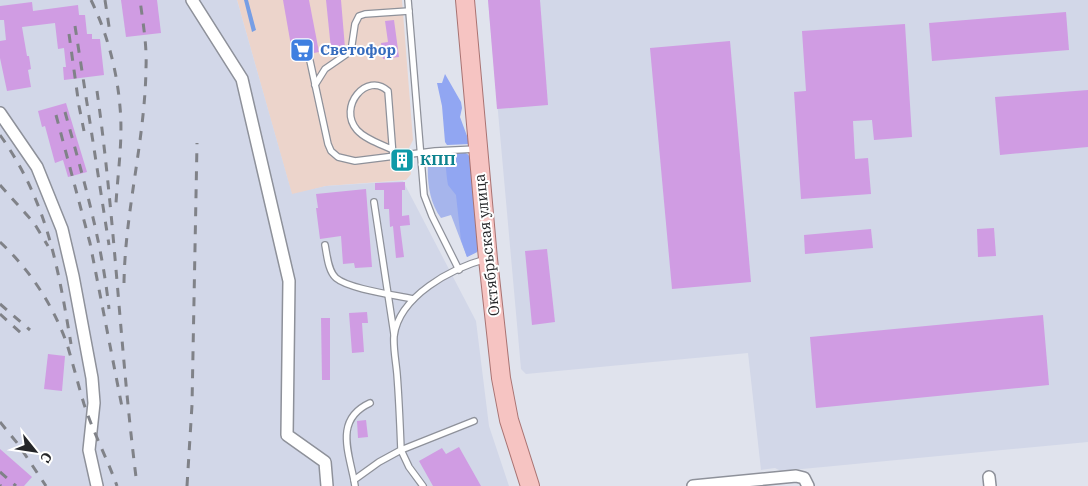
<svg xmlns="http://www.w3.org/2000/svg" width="1088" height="486" viewBox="0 0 1088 486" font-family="'IBM Plex Serif',serif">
<rect width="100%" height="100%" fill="#e0e3ed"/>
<polygon fill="#ecd4cb" points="237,0 402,0 413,140 409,148 409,154 411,174 406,180 326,186 292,195"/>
<g fill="#d2d7e8">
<polygon points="0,0 237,0 292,194 326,186 403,181 476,321 489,426 509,486 0,486"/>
<polygon points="488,0 1088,0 1088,442 781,471 775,468 761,470 748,353 526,374 521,369"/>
</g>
<path fill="#a6b5ec" d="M465 153 468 154 477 252 467 257 451 215 441 218C429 202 427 181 428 162L433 156Z"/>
<g fill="#91a6f2">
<polygon points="445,74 461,102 462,108 460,117 470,144 447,145 445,142 442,106 437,83 442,83"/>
<polygon points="465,153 471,157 479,250 477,252 467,257 461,240 456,195 448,185 447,179 445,159 447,154"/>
</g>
<polygon fill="#769ee5" points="244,0 248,0 256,30 252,32"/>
<g fill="#d09ce3">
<polygon points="121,0 157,0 161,33 126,37"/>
<polygon points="283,0 309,0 319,52 293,57"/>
<polygon points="326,0 341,0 345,48 331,49"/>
<polygon points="488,0 540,0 548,105 497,109"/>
<polygon points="32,2 33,11 78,5 79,15 85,15 87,34 92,34 92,39 100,39 104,75 64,80 63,67 66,67 64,48 58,49 55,23 22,27 27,56 29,56 31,69 28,70 31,87 7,91 0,58 0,41 6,40 4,20 0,20 0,6"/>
<polygon points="1066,12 1069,50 932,61 929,23"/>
<polygon points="394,20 399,57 383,59 381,43 388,42 385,21"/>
<polygon points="905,24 912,137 874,140 872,120 853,121 855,159 868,158 871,194 801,199 794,92 806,91 802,31"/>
<polygon points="730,41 751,282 672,289 650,48"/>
<polygon points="1088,90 1088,147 1000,155 995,97"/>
<polygon points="66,103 87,172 68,177 63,160 55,163 45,126 42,127 38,111"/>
<polygon points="405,182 405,190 402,190 402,216 409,215 410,225 400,226 404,257 396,258 393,226 390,227 389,209 384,209 384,190 375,190 375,183"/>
<polygon points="366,189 372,267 355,268 354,263 343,264 341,236 320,239 316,208 318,208 316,194"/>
<polygon points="994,228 996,256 978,257 977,229"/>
<polygon points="871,229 873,248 805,254 804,235"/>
<polygon points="547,249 555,322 532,325 525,251"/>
<polygon points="367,312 368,323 362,323 364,352 352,353 349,313"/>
<polygon points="1043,315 1049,385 816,408 810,337"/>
<polygon points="321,318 330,318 330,380 322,380"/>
<polygon points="48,354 65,356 62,391 44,389"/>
<polygon points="366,420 368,437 358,438 357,421"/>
<polygon points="459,447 481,486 433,486 419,461 442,448 446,454"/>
<polygon points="0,449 32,477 24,486 0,486"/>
</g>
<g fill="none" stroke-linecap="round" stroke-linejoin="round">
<g stroke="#8e919a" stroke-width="8">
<g id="lane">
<polyline points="408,0 424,195 432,216 459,270"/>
<polyline points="310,61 328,144 331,151 338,157 355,161 435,151 476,149"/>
<polyline points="315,85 325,69 351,51 355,24 359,16 365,14 409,11"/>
<path d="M391 149C380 144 365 139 357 130 337 107 367 71 388 91L393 156"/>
<polyline points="374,202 394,334"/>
<path d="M325 245C327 255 328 271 336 278 349 289 395 295 413 299"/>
<path d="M354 480C348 450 335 419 370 403"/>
<path d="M355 486 354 480 379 462 401 450C400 424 399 399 397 374 396 362 393 347 394 336 399 296 452 268 486 259"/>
<polyline points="423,486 409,467 401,450 474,421"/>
</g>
</g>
<g stroke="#8e919a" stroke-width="14">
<g id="street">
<polyline points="192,0 242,79 289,281 287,435 325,462 327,486"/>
<polyline points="0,113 37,167 62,229 73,276 92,378 94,403 89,450 97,486"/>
<polyline points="989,477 990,486"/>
<polyline points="693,486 796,476 804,478 808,486"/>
</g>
</g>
<g stroke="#a97372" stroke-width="20">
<polyline id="primary" points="465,0 488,259 501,378 509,420 530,486"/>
</g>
<use href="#lane" stroke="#fff" stroke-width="5.5"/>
<use href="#street" stroke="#fff" stroke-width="11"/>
<use href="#primary" stroke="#f6c4c2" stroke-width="18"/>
<g stroke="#808288" stroke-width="3" stroke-dasharray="9 9" stroke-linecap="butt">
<path d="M91 0C107 33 117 70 120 107 123 139 118 171 116 203"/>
<polyline points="105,0 110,33"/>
<polyline points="75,26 109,245"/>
<polyline points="69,34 79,106 84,131"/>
<path d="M97 91C115 219 120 349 136 477"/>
<path d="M65 112C83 177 102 242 109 309"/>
<polyline points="56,115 90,243 122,407"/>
<path d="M0 135C47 201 58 266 71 344"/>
<polyline points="0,185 34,223 48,246"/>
<path d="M0 242C30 270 53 305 67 344 73 364 78 384 84 404 93 432 107 458 117 486"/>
<path d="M124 283C125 211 145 140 146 68 147 45 143 23 140 0"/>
<polyline points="0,304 30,330"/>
<polyline points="0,314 21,333"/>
<polyline points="0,422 18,444 46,486"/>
<polyline points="0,472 16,486"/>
<polyline points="0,485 1,486"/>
<polyline points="187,486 192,405 197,143"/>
</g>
</g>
<defs>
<g id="supermarket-square" transform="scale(1.25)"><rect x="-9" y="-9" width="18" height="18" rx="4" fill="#3f7fe0" stroke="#fff"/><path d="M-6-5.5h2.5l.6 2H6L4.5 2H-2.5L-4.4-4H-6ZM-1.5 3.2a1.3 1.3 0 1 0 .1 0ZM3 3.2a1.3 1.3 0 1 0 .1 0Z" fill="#fff"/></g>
<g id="building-square" transform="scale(1.25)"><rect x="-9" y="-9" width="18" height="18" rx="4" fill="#0f9aa8" stroke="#fff"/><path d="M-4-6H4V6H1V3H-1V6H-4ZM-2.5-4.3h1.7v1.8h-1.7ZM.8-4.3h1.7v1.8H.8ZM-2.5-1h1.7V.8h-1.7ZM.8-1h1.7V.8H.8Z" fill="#fff"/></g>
</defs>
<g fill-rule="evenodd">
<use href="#supermarket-square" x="302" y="50"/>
<use href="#building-square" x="402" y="160"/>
</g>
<g text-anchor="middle" stroke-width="4" stroke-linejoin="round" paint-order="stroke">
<g font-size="15" font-weight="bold" fill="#366cbe" stroke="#fff" text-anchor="start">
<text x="320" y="55">Светофор</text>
</g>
<g font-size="15" font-weight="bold" fill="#0d838f" stroke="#fff" text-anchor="start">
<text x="420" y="165">КПП</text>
</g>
<g font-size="15" fill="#242528" stroke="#fff">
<text transform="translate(487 245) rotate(-96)" y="5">Октябрьская улица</text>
</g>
</g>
<g transform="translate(35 451) rotate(120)" stroke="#ffffff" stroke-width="4" paint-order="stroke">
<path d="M0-4L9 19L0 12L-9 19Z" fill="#242528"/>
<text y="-8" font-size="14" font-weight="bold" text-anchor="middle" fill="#242528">С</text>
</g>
</svg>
